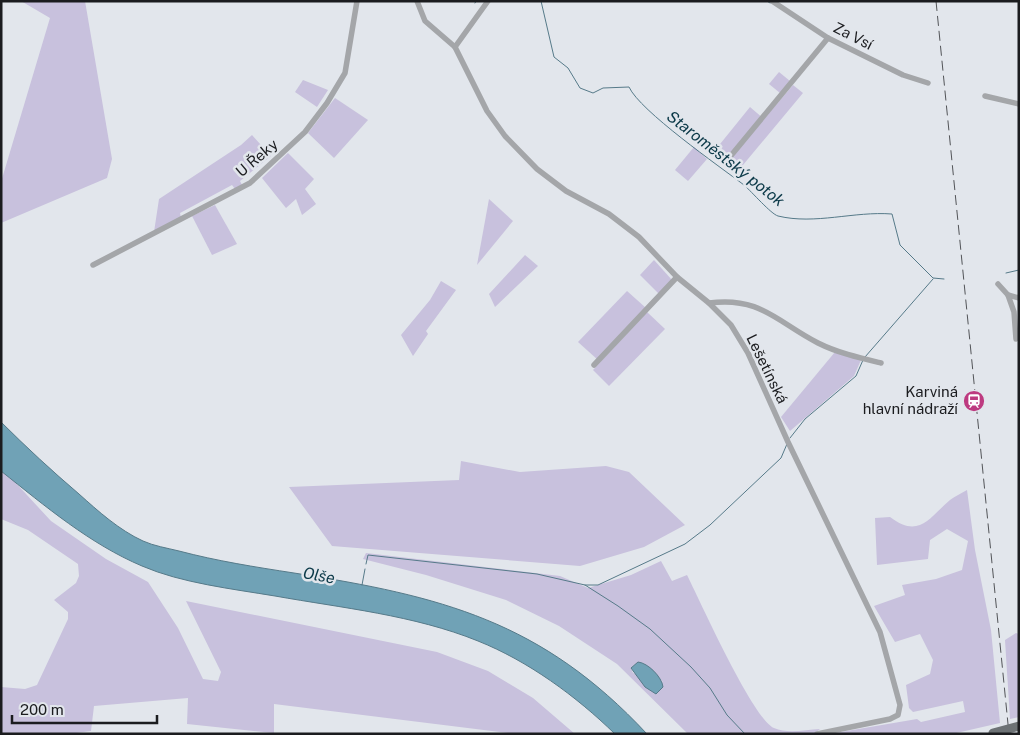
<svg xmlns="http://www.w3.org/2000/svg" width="1020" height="735" viewBox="0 0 1020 735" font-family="'Public Sans',sans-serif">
<rect width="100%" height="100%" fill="#e2e6ec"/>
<g fill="#c8c1dd" fill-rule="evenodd">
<polygon points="21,1 85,1 112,159 107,178 1,223 1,182 50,18"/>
<polygon points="779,72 790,81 780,93 769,84"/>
<polygon points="303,80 328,90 317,107 295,92"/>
<polygon points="793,85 803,93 738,171 725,160 722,163 712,154 750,107 764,119"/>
<polygon points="335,98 368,120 334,158 308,133"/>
<polygon points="252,135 271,156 240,181 242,185 235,189 232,185 180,213 181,218 154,232 159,199 241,145"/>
<polygon points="694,147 707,159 688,181 675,170"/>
<polygon points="288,153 314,179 305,189 316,204 302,215 296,199 286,208 262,178"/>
<polygon points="489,199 513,221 477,265"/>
<polygon points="215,205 237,244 212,255 192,216"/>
<polygon points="525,255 538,266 495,307 489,294"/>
<polygon points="654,260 672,280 659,294 640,275"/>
<polygon points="441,281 456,290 426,331 428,334 413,356 401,335 430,300"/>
<polygon points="627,291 646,308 598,360 578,342"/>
<polygon points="647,312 665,329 609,386 593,370"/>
<polygon points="835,352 861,360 854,376 790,431 781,417"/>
<polygon points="461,461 520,472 606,466 629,472 685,525 644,547 580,566 332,546 289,487 459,480"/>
<polygon points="1,471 14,481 51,521 106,559 148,582 178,628 203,679 218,681 221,672 186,601 437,652 488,671 533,698 575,734 516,734 274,704 274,733 187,724 188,698 94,706 91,731 69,734 1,734 1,687 25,689 37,685 68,619 68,612 54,600 76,583 79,576 78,564 28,530 1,519"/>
<path d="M967 490 975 550 991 630 1000 723 952 734H829L917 719 921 722 965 712 963 701 913 712 909 708 906 685 930 674 933 660 920 634 895 642 874 606 905 595 902 585 936 579 962 570 968 541 947 529 930 540 928 559 877 565 875 518 890 517C919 539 929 518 950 500 955 496 962 493 967 490Z"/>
<path d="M366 553 560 576 588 588 631 575 661 561 672 581 687 575C700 601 753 719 774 728 787 734 805 730 820 729L814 734H688L617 664 559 626 506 600 426 575 363 559ZM643 663 663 682 633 673 631 668 634 665Z"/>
<polygon points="1016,633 1019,634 1019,717 1010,719 1005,640"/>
</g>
<g fill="#70a2b6" stroke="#567a89">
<path d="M1 422C26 447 52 471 79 494 98 511 119 530 143 541 154 546 167 548 179 551 217 561 255 567 294 573 441 596 542 621 647 734H615C576 696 528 661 478 641 414 615 342 608 275 596 233 589 181 583 142 566 90 544 45 506 1 471Z"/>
<path d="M638 662C648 663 662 677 663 687L656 694 645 687 631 668Z"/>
</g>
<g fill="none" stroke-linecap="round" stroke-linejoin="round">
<g stroke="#567a89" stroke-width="1">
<path d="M541 1 554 57 568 68 580 88 593 93 603 88 629 87C640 111 719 166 744 185 752 192 771 214 778 216 815 225 854 211 892 214L900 245 933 278 944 279"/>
<polyline points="767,1 770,3"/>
<polyline points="475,3 476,1"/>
<polyline points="1006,273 1019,270"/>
<polyline points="865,357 933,279"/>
<polyline points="790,438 805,419 856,376 863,360"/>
<polyline points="366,564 368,555 537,574 585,585 618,606 650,629 691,667 710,688 727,715 745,734"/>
<polyline points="362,585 365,569"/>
<polyline points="585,585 598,585 685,544 710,525 781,458 787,444"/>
</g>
<g stroke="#a4a6a9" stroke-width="5.5">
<polyline points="417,1 425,21 455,47 487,111 505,136 537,169 566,191 609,214 639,237 677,277 709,303 731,325 748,353 788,442 880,632 900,705 898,715 890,719 817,734"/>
<polyline points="772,1 828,38 903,75 928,83"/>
<polyline points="455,47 488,1"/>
<polyline points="985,96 1019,104"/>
<polyline points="729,158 828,38"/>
<polyline points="93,265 250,183 305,132 327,103 345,73 357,1"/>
<polyline points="998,284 1008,295 1019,298"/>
<polyline points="1008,295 1014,312 1016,339"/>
<path d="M709 303C760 296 777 322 818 343 838 353 860 358 881 363"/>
<polyline points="594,365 677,277"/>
</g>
<polyline stroke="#525458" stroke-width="1" stroke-dasharray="10 5" stroke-linecap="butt" points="936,1 1009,734"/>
<polyline stroke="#6d7275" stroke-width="9" points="993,733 1019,726"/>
</g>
<defs>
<g id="station-disc" transform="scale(1.125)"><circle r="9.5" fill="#bd3a80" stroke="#e2e6ec"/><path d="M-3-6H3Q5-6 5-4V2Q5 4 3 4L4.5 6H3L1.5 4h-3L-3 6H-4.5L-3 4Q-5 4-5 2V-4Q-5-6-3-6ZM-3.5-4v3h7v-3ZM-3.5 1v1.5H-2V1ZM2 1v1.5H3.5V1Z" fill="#fff"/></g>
</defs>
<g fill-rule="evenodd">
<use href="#station-disc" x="974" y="401"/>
</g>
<g text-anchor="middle" stroke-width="5" stroke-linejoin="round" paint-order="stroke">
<g font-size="15" fill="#1b1c1f" stroke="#e2e6ec">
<text transform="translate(853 36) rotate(27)" y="5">Za Vsí</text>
<text transform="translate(257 158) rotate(-40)" y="5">U Řeky</text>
<text transform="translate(767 369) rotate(64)" y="5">Lešetínská</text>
</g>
<g font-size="15" fill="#1b1c1f" stroke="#e2e6ec" text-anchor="end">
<text x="958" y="397">Karviná<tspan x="958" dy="17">hlavní nádraží</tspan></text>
</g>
<g font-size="16" font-style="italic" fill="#0b3948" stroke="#e2e6ec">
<text transform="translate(726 158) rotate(38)" y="6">Staroměstský potok</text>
<text transform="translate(319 575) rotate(10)" y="6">Olše</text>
</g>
</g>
<rect width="1020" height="735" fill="none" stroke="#1b1c1f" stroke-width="5"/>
<path d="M12 715v8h145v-8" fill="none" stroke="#1b1c1f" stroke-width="2.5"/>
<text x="20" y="715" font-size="15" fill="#1b1c1f" stroke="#e2e6ec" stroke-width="4" paint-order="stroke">200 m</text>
</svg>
